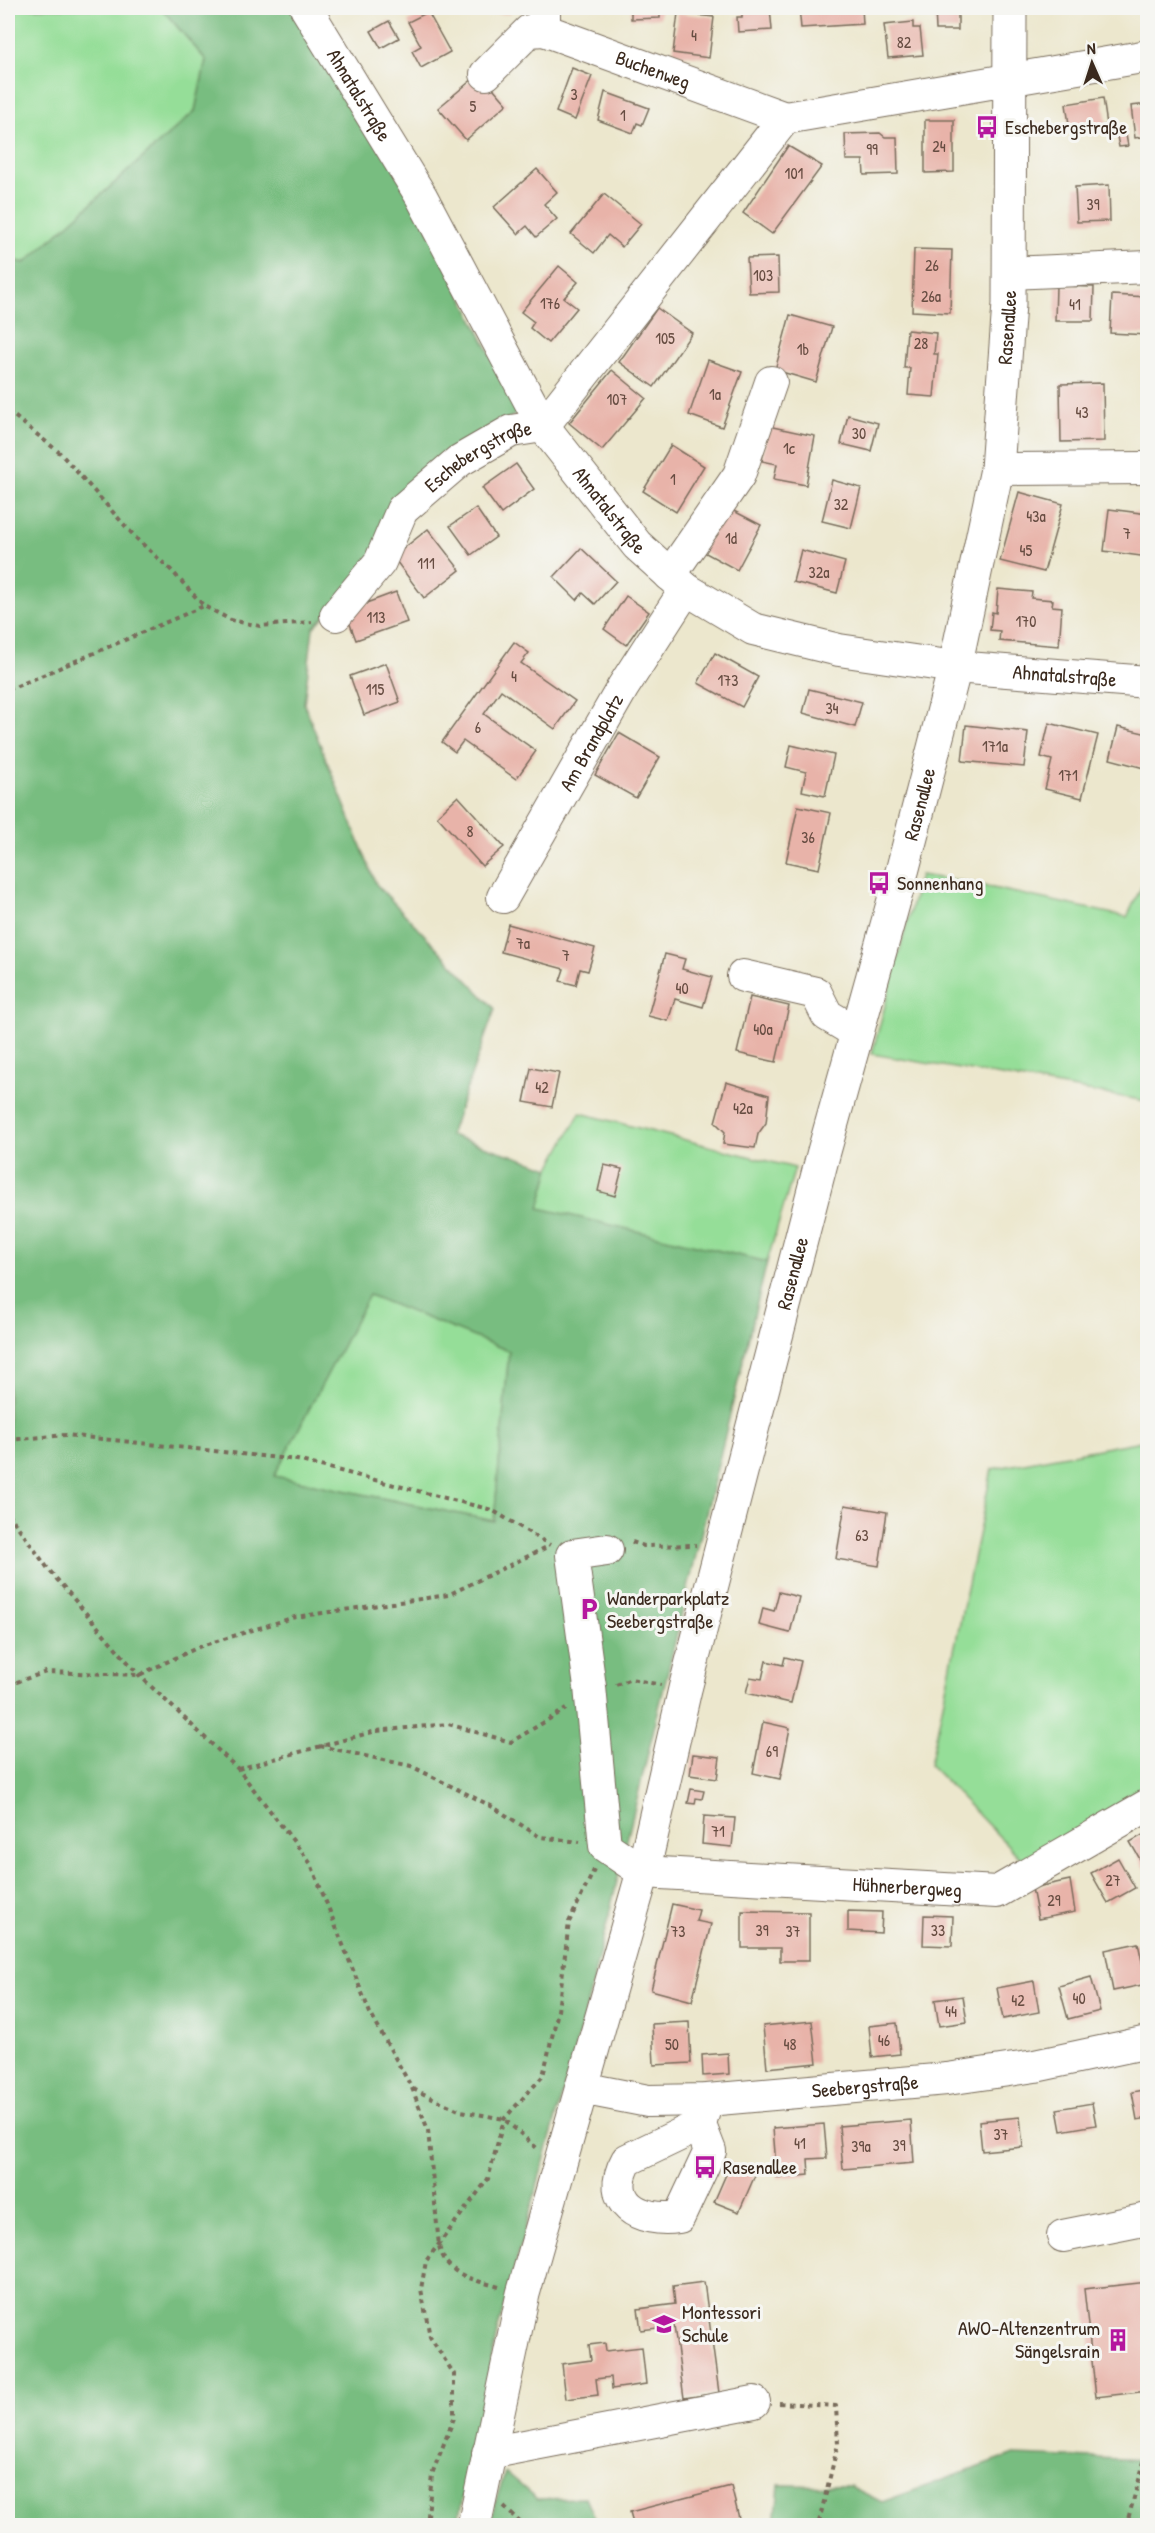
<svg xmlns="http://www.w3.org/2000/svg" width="1155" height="2533" viewBox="0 0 1155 2533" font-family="'Patrick Hand',sans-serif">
<rect width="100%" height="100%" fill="#f6f6f2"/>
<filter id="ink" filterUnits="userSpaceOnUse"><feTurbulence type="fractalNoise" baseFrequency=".0167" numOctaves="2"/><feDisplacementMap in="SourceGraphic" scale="12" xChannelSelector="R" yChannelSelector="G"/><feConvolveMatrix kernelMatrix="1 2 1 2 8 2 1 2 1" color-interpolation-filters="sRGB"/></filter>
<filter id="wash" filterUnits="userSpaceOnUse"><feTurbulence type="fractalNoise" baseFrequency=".008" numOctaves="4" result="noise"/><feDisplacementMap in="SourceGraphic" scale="24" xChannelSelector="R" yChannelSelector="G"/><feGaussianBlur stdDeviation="1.35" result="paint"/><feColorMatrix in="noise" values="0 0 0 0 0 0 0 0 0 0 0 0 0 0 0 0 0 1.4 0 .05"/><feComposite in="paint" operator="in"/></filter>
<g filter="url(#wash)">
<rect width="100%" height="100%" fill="#ece7cd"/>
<g fill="#95de98" stroke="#68845b" stroke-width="1.5">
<polygon points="8,8 162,9 206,60 195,111 25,263 8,259"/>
<polygon points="920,875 965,882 1127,917 1147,875 1147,1101 872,1054"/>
<polygon points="580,1113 795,1168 767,1262 539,1208 550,1168"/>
<polygon points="369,1294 509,1351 494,1521 274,1476"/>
<polygon points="1147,1440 1147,1798 1027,1865 930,1765 992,1469"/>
</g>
<g fill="#78bd80" stroke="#5a744f" stroke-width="1.5" fill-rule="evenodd">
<path d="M155 8H319L519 412 477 439 347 593 313 628 304 704 376 884 495 1009 450 1135 550 1168 539 1208 767 1262 587 2005 498 2328 457 2525 8 2526V259L25 263 195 111 206 60 162 9ZM369 1295 509 1351 494 1521 274 1476Z"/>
<polygon points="1013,2455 1147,2460 1147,2525 775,2525 779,2485 850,2486 882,2502"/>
<polygon points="505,2472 537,2499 586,2498 598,2525 488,2526"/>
</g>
<g id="blocks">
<g fill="#e8b3a9">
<polygon points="483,8 510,8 510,14 483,13"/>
<polygon points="631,8 660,8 660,18 631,19"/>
<polygon points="742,8 770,8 772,30 738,32 737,17 742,17"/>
<polygon points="799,8 862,8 863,24 801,28"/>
<polygon points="935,8 958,8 958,30 936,30"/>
<polygon points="428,12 450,52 421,68 412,51 421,46 408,22"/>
<polygon points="678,13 714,17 709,58 673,53"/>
<polygon points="389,21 399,38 381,48 371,31"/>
<polygon points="913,22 913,28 920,28 923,55 888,58 884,25"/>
<polygon points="572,68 592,76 575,120 556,112"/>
<polygon points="480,73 507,104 466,140 438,108"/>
<polygon points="605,92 649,108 642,125 637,123 633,133 598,120"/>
<polygon points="1103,98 1107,125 1070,131 1066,104"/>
<polygon points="1148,104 1148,136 1135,138 1131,106"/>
<polygon points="925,120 954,120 954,172 925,173"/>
<polygon points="1125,129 1128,146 1119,147 1116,131"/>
<polygon points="880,133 885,137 897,137 898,174 864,175 863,160 846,160 845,134"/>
<polygon points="788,146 822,166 772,234 743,213"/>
<polygon points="537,169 557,192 544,204 557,219 536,237 527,226 518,234 494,207"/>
<polygon points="1109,185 1110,221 1077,222 1075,187"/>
<polygon points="604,194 641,224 622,247 608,235 594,253 571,234"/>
<polygon points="914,249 952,250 950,313 912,311"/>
<polygon points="778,257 779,292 749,293 747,258"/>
<polygon points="559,266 578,282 564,298 577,308 548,343 530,328 534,322 521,312"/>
<polygon points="1056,286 1094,287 1093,321 1055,321"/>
<polygon points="1112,295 1148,297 1148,335 1110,333"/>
<polygon points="657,308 692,333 654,387 619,362"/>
<polygon points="790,315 832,327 816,382 775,370"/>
<polygon points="907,330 936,333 934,354 938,354 934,397 908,395 910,368 904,368"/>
<polygon points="708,360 742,372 722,427 689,415"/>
<polygon points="612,370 646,398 602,450 569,423"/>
<polygon points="1103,383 1104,441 1061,442 1060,384"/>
<polygon points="848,415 878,423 871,451 841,444"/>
<polygon points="768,426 815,436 806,485 774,479 777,464 762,461"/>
<polygon points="671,445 704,466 676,512 643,491"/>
<polygon points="516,464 534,489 501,514 482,488"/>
<polygon points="832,480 861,488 851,528 822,521"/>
<polygon points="1019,492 1063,504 1044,572 1000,561"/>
<polygon points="726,507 761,525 737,570 702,551"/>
<polygon points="476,508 496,537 471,555 450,526"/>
<polygon points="1109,509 1148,514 1148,557 1104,551"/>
<polygon points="428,529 460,570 424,598 393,557"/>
<polygon points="581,548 616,581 595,604 583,593 577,600 554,577"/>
<polygon points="801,550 845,562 837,593 793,582"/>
<polygon points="998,589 1032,592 1031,598 1053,600 1052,606 1062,607 1059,646 999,641 1000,631 990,630 992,612 996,613"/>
<polygon points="396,592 407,622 356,640 345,611"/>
<polygon points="626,596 649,612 626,645 604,629"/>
<polygon points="514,642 529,653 521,663 575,701 555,729 501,690 484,714 536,751 516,779 463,741 455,752 442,742"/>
<polygon points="715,653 758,677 742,707 698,683"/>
<polygon points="386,663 400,702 364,715 350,676"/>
<polygon points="809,689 862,702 855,727 803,713"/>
<polygon points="1049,723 1098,735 1082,798 1045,789 1052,760 1041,757"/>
<polygon points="966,725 1028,732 1024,767 962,761"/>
<polygon points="1118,727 1148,734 1144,768 1110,759"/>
<polygon points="619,733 660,757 636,798 595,775"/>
<polygon points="791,745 834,755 825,796 802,791 806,772 786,767"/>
<polygon points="458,796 504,847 482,866 437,816"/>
<polygon points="798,806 831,813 819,869 786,862"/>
<polygon points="508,924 595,948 588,971 580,969 576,985 560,981 564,969 501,952"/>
<polygon points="665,954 685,959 682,969 712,977 703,1007 675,999 668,1021 648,1016"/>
<polygon points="750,997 789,1006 776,1062 737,1053"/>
<polygon points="531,1068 559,1073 552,1107 524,1102"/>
<polygon points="726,1082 769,1095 766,1123 758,1134 755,1148 723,1144 725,1132 715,1122"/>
<polygon points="604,1165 622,1169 615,1196 598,1191"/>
<polygon points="845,1505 887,1512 879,1566 836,1559"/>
<polygon points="779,1592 799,1597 790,1633 759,1625 763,1608 774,1611"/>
<polygon points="785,1657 801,1661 791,1703 746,1693 750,1677 762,1679 766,1661 783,1665"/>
<polygon points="763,1722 790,1728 780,1779 753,1773"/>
<polygon points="693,1754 720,1757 717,1779 690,1775"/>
<polygon points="691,1789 704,1791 702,1799 696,1798 695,1804 688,1803"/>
<polygon points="704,1816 735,1818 732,1847 702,1844"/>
<polygon points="1148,1832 1148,1873 1130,1842"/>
<polygon points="1118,1858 1135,1888 1108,1903 1091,1873"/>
<polygon points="1070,1880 1075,1912 1038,1919 1032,1888"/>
<polygon points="672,1904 699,1910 696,1921 711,1924 692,2001 651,1990"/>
<polygon points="742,1911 809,1912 809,1961 780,1961 780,1948 742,1948"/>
<polygon points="848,1911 882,1912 881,1933 848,1931"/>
<polygon points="924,1915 953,1916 952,1946 923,1945"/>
<polygon points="1138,1943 1147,1984 1113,1991 1105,1950"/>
<polygon points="1091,1977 1100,2011 1068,2019 1059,1986"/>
<polygon points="1034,1981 1039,2012 1003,2019 997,1988"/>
<polygon points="963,1996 967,2022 939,2026 935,2000"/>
<polygon points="812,2021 817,2063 767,2068 763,2026"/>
<polygon points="689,2022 691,2063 654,2065 652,2024"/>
<polygon points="897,2023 900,2054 872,2057 869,2026"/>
<polygon points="728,2053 729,2074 703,2076 702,2055"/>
<polygon points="1148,2089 1148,2118 1137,2120 1132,2092"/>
<polygon points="1092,2103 1096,2125 1061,2131 1057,2109"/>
<polygon points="1020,2117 1023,2147 982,2151 979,2121"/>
<polygon points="911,2120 914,2163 843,2169 839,2126"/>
<polygon points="824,2124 827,2158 808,2159 809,2175 777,2178 773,2128"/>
<polygon points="731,2163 756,2173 739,2212 714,2202"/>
<polygon points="1148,2226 1148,2267 1146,2267 1142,2227"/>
<polygon points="704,2282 719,2393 684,2398 674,2326 641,2330 638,2309 675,2304 673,2286"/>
<polygon points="1148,2282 1148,2391 1096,2397 1084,2289"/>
<polygon points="605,2343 606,2351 642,2347 646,2384 612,2389 611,2377 596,2379 598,2395 566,2399 562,2364 591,2360 589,2345"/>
<polygon points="731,2486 740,2522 727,2526 634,2526 630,2512"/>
</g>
</g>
</g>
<g filter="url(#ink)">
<use href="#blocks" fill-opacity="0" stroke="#796c5b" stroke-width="1.5"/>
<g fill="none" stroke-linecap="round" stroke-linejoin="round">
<g stroke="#796c5b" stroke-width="34">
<g id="minor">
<path id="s1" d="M306 8 421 196 543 426 637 545 686 589 753 629 839 650 955 667 1148 682"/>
<path id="s2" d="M544 8V30L785 118"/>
<polyline points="486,74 529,31 544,30"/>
<polyline points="1010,273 1148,267"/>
<polyline points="997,469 1148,468"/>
<polyline points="670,575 739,475 771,382"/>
<path id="s3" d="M336 615 380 562 402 510 459 461 511 431 543 426 785 118 1148 56"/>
<path id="s4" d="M503 897 623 687 686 589"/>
<polyline points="743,976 816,993 827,1015 857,1033"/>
<path id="s5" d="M607 1550 572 1555 590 1687 605 1846 643 1872 997 1892 1148 1805"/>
<path id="s6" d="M581 2088 648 2101 707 2100 947 2079 1035 2066 1148 2042"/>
<path d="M700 2125 627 2160C603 2203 640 2223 679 2217L710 2151 700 2125 707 2100"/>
<polyline points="1063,2236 1148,2219"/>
<polyline points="488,2453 754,2402"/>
</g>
</g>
<g stroke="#796c5b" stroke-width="35">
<g id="major">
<path id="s7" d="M474 2526 523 2294 643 1872 685 1689 823 1155 903 868 955 667 997 469 1009 304 1010 8"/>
</g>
</g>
<g stroke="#796c5b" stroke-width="4" stroke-dasharray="4.5 4.5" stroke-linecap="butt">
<polyline points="8,411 60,453 137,539 171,570 204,606 231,620 260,626 312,622"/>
<polyline points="8,690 204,606"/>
<polyline points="8,1440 66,1435 297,1460 492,1510 550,1545"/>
<path d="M8 1513 49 1570 139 1675 238 1769 311 1864 370 2013 412 2088 428 2130 439 2246C447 2276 472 2279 499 2287"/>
<polyline points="632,1542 644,1546 696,1545"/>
<polyline points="8,1685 46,1672 139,1675 201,1646 295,1617 448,1595 549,1546"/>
<polyline points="616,1685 631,1679 661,1685"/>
<polyline points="320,1746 411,1766 493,1807 540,1837 580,1842"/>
<polyline points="238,1769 376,1731 448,1724 511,1742 566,1709"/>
<polyline points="413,2089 461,2111 504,2119 538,2149"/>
<polyline points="779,2403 836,2406 838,2444 818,2526"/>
<polyline points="504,2507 524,2526"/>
<polyline points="427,2526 432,2474 454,2418 454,2374 430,2337 421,2289 426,2261 488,2179 504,2119 543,2076 558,2011 569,1922 595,1868"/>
<polyline points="1126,2526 1148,2448"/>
</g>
<use href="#minor" stroke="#fff" stroke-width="32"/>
<use href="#major" stroke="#fff" stroke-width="33"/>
</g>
</g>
<defs>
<g id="bus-bare" transform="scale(1.8)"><path d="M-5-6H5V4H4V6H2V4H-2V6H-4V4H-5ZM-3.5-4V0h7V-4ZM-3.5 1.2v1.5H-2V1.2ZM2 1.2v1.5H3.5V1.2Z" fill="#b5179e" stroke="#f6f6f2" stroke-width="2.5" paint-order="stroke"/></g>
<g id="parking-bare" transform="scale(1.8)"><path d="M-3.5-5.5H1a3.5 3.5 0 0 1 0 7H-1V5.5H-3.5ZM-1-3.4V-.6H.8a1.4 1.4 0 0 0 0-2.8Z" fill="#b5179e" stroke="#f6f6f2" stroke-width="2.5" paint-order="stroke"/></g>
<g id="school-bare" transform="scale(1.8)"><path d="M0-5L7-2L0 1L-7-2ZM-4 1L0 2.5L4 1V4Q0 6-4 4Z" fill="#b5179e" stroke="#f6f6f2" stroke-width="2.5" paint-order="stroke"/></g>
<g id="building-bare" transform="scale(1.8)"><path d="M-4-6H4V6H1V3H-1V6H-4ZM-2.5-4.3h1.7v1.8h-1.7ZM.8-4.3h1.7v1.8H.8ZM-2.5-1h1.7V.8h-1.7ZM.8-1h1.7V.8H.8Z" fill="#b5179e" stroke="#f6f6f2" stroke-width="2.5" paint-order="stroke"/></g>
</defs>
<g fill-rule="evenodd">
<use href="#bus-bare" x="987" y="127"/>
<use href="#bus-bare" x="879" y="883"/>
<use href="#parking-bare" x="589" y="1609"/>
<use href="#bus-bare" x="705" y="2167"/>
<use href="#school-bare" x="664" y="2324"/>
<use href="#building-bare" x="1118" y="2340"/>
</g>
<g text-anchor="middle" stroke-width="6" stroke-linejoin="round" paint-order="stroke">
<g font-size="16" fill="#664c41">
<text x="694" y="41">4</text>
<text x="904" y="48">82</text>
<text x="574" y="100">3</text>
<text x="473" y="112">5</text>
<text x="623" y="121">1</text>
<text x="939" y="152">24</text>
<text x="872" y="155">99</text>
<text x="794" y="179">101</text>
<text x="1093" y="210">39</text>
<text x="932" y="271">26</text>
<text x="763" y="281">103</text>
<text x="931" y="302">26a</text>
<text x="550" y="309">176</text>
<text x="1075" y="310">41</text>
<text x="665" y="344">105</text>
<text x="921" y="349">28</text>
<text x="803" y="355">1b</text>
<text x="715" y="400">1a</text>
<text x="617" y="405">107</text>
<text x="1082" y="418">43</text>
<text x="859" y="439">30</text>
<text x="789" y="454">1c</text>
<text x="673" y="485">1</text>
<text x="841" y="510">32</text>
<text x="1036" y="522">43a</text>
<text x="1127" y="539">7</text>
<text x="731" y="544">1d</text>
<text x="1026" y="556">45</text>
<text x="426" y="569">111</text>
<text x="819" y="578">32a</text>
<text x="376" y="623">113</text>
<text x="1026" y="627">170</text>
<text x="514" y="682">4</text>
<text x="728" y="686">173</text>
<text x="375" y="695">115</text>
<text x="832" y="714">34</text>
<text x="478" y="733">6</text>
<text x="995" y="752">171a</text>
<text x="1068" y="781">171</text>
<text x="470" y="837">8</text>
<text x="808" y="843">36</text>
<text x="523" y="949">7a</text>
<text x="566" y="961">7</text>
<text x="682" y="994">40</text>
<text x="763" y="1035">40a</text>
<text x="542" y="1093">42</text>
<text x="743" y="1114">42a</text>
<text x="862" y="1541">63</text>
<text x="772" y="1757">69</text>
<text x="718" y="1837">71</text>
<text x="1113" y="1886">27</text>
<text x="1054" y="1906">29</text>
<text x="762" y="1936">39</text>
<text x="938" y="1936">33</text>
<text x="678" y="1937">73</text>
<text x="793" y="1937">37</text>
<text x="1079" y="2004">40</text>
<text x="1018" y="2006">42</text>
<text x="951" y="2017">44</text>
<text x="884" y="2046">46</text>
<text x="672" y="2050">50</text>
<text x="790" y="2050">48</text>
<text x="1001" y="2140">37</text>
<text x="800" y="2149">41</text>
<text x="899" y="2151">39</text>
<text x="861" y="2152">39a</text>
</g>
<g font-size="20" fill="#3b2a1e" stroke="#f6f6f2">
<text dy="7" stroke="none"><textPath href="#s2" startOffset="138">Buchenweg</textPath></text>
<text dy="7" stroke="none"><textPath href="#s1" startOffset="102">Ahnatalstraße</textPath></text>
<text dy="7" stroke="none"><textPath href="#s7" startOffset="2265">Rasenallee</textPath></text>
<text dy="7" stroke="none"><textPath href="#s3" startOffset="220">Eschebergstraße</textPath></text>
<text dy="7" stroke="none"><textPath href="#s1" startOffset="588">Ahnatalstraße</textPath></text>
<text dy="7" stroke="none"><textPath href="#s1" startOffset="1092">Ahnatalstraße</textPath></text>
<text dy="7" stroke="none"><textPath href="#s4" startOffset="178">Am Brandplatz</textPath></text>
<text dy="7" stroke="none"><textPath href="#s7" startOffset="1779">Rasenallee</textPath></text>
<text dy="7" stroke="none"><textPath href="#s7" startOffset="1293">Rasenallee</textPath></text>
<text dy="7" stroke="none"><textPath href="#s5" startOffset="639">Hühnerbergweg</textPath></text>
<text dy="7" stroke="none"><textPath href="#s6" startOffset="286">Seebergstraße</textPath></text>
</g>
<g font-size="20" fill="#3b2a1e" stroke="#f6f6f2" text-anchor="start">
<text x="1005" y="134">Eschebergstraße</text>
<text x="897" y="890">Sonnenhang</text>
<text x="607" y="1605">Wanderparkplatz<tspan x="607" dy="23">Seebergstraße</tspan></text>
<text x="723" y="2174">Rasenallee</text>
<text x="682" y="2319">Montessori<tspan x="682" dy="23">Schule</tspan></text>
<text x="1100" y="2335" text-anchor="end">AWO-Altenzentrum<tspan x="1100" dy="23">Sängelsrain</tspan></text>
</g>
</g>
<rect width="1155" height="2533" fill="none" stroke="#f6f6f2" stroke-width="30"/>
<g transform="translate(1092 63) rotate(357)" stroke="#f6f6f2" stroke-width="4.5" paint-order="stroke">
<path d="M0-4.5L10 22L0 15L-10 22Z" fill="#3b2a1e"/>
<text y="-9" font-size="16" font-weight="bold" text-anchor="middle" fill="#3b2a1e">N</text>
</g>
</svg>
